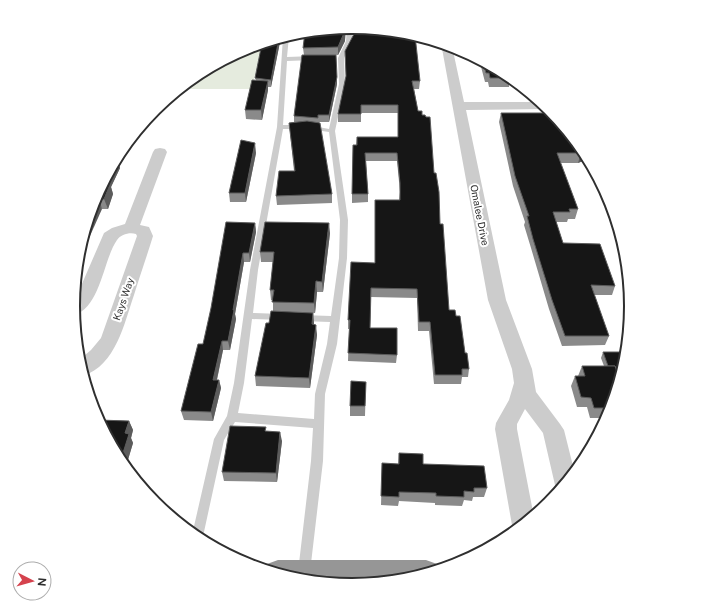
<svg xmlns="http://www.w3.org/2000/svg" width="705" height="613" viewBox="0 0 705 613" font-family="'Public Sans',sans-serif">
<rect width="100%" height="100%" fill="#fff"/>
<path fill="#e5ebde" d="M262 43 252 89H179C203 69 232 52 262 43Z"/>
<g fill="none" stroke-linecap="round" stroke-linejoin="round">
<path fill="#ccc" fill-rule="evenodd" d="M353 27 352 41 344 58 345 84 335 131 348 220 347 258 337 344 325 394 323 461 310 572 308 576 304 578 300 576 298 572 311 461 313 428 235 422 224 440 202 541 192 535 214 439 227 416 234 383 250 270 277 127 283 37 289 36 287 57 314 56 317 58 314 60 287 61 283 125H308L329 129 339 84 338 58 346 41 347 28ZM283 129H308L329 132 340 220 339 258 331 316 301 315 296 318 301 321 330 322 327 344 315 394 314 419 238 413 244 383 252 319 282 320 287 317 282 314 253 313 258 270Z"/>
<g fill="#ccc" fill-rule="evenodd">
<polygon points="441,43 452,46 464,102 542,102 550,109 466,110 506,300 532,369 536,392 560,424 564,430 575,474 559,493 558,492 555,485 543,433 525,409 517,424 517,429 534,517 515,533 512,525 495,429 496,423 509,400 514,383 512,369 488,300"/>
<path d="M160 148 165 149 167 152 140 225 149 227 153 236C147 256 140 275 134 295 124 324 116 365 83 376L78 361 91 350 101 338 137 236 136 234C130 232 121 234 117 240 103 260 101 307 74 315V297L78 293 104 233 112 228 125 224 153 152 155 149Z"/>
</g>
<polygon fill="#969696" fill-rule="evenodd" points="278,560 426,560 437,564 440,571 407,581 352,586 298,581 265,571 267,564"/>
</g>
<g fill="#8a8a8a">
<polygon points="354,34 420,81 419,89 414,89 418,111 422,115 434,173 449,310 456,316 469,369 468,377 462,377 461,384 434,384 429,331 418,331 417,298 371,297 370,328 397,355 396,363 348,361 349,329 348,329 348,320 375,263 399,200 400,192 397,161 366,161 368,194 368,202 352,203 352,194 356,145 357,137 398,137 398,113 361,113 361,122 338,122 338,114 346,77"/>
<polygon points="281,37 271,87 268,87 268,90 262,120 246,119 245,110 256,80 255,78 262,44 261,44"/>
<polygon points="345,41 338,55 304,55 303,48"/>
<polygon points="479,59 508,74 510,78 509,87 489,87 488,82 485,82"/>
<polygon points="337,84 329,122 319,122 332,194 332,203 277,205 276,196 294,171 289,123 294,122 294,116"/>
<polygon points="501,113 553,116 585,151 591,163 590,163 588,159 578,163 560,163 578,209 575,219 568,219 567,222 556,222 563,243 615,286 612,295 594,295 609,336 605,345 562,346 549,309 531,248 524,225 525,222 513,186 499,122"/>
<polygon points="256,153 246,202 230,202 229,193"/>
<polygon points="117,158 120,168 111,187 113,194 108,209 102,209 94,199"/>
<polygon points="599,177 611,200 615,215"/>
<polygon points="255,223 256,232 250,262 244,262 235,314 236,319 230,350 223,350 217,380 219,380 221,388 213,421 184,420 181,411 203,344"/>
<polygon points="330,233 323,292 317,292 315,313 313,313 314,324 317,335 310,388 256,386 255,376 269,323 273,311 273,300 271,300 270,290 273,262 261,262 260,252"/>
<polygon points="603,352 627,361 622,376 619,376 620,381 611,414 608,418 590,418 587,407 577,407 571,386 575,376 578,376 582,366 604,366 601,358"/>
<polygon points="366,382 365,416 350,416 350,406"/>
<polygon points="98,420 129,421 133,430 131,438 133,443 127,463 123,462"/>
<polygon points="267,431 282,441 277,482 224,481 222,472"/>
<polygon points="399,453 423,464 487,488 484,497 473,497 472,501 464,500 462,506 435,505 435,503 399,501 398,506 381,505 382,473 398,464"/>
</g>
<g fill="#5c5c5c">
<polygon points="345,28 346,28 345,41 338,55 338,47"/>
<polygon points="281,37 271,87 271,80 279,38"/>
<polygon points="337,77 337,84 329,122 329,115"/>
<polygon points="268,81 268,90 262,120 261,110"/>
<polygon points="255,143 256,153 246,202 245,193"/>
<polygon points="585,152 588,158 588,159 578,163 581,153"/>
<polygon points="117,158 120,168 111,187 113,194 108,209 104,199 105,184"/>
<polygon points="99,199 102,209 77,265 78,252 86,226"/>
<polygon points="255,223 256,232 250,262 249,253"/>
<polygon points="329,223 330,233 323,292 322,282"/>
<polygon points="243,253 244,262 235,314 236,319 230,350 228,341"/>
<polygon points="316,281 317,292 315,313 314,303"/>
<polygon points="313,313 314,323 313,334 312,324"/>
<polygon points="316,325 317,335 310,388 309,378"/>
<polygon points="222,341 223,350 215,388 213,380"/>
<polygon points="219,380 221,388 213,421 211,412"/>
<polygon points="129,421 133,430 131,438 133,443 127,463 123,453 125,433"/>
<polygon points="280,432 282,441 277,482 276,473"/>
<polygon points="118,453 123,462 122,464 117,456"/>
</g>
<g fill="#161616" stroke="#5c5c5c">
<polygon points="354,27 407,32 415,35 420,81 412,81 418,111 422,111 422,115 425,115 426,117 430,117 434,173 436,173 439,192 440,224 443,224 449,310 455,310 456,316 460,316 465,353 467,353 469,369 462,369 462,375 435,375 430,322 419,322 417,289 371,288 370,328 397,328 397,355 348,353 350,320 348,320 351,262 375,263 375,200 400,200 400,183 397,153 365,153 368,194 352,194 353,145 357,145 357,137 398,137 398,105 361,105 361,114 338,114 346,76 345,51 354,34"/>
<polygon points="345,28 344,33 338,47 303,48 305,32"/>
<polygon points="279,38 271,80 255,78 262,43"/>
<polygon points="302,55 336,55 337,77 329,115 318,115 318,118 294,116"/>
<polygon points="483,61 508,74 509,75 510,78 490,78 489,73 486,73"/>
<polygon points="252,80 268,81 261,110 245,110"/>
<polygon points="501,113 551,113 553,116 556,116 585,152 581,153 557,153 578,209 569,209 570,212 553,212 563,243 600,244 615,286 591,285 609,336 565,336 552,300 533,239 527,216 529,216 515,176"/>
<polygon points="307,121 320,123 332,194 276,196 279,171 295,171 289,123"/>
<polygon points="241,140 255,143 245,193 229,193"/>
<polygon points="117,158 105,184 110,184 104,199 99,199 86,226 94,199"/>
<polygon points="226,222 255,223 249,253 243,253 233,310 234,310 228,341 222,341 213,380 219,380 211,412 181,411 198,344 203,344 211,308"/>
<polygon points="265,222 329,223 322,282 316,281 314,303 272,302 274,290 270,290 274,252 260,252"/>
<polygon points="271,311 313,313 312,324 316,325 309,378 255,376 266,323 269,323"/>
<polygon points="603,352 627,352 627,361 624,371 617,371 615,366 608,366"/>
<polygon points="582,366 615,366 620,381 612,408 594,408 591,398 581,397 575,376 585,376"/>
<polygon points="351,381 366,382 365,406 350,406"/>
<polygon points="98,420 129,421 125,433 129,434 123,453 118,453 117,456"/>
<polygon points="230,426 266,427 265,431 280,432 276,473 222,472"/>
<polygon points="399,453 423,454 423,464 484,466 487,488 474,488 474,492 464,491 464,497 436,496 436,493 399,492 399,497 381,496 382,463 399,464"/>
</g>
<g text-anchor="middle" stroke-width="4" stroke-linejoin="round" paint-order="stroke">
<g font-size="10" fill="#2f2f2f" stroke="#fff">
<text transform="translate(480 215) rotate(79)" y="4">Omalee Drive</text>
<text transform="translate(123 299) rotate(-71)" y="4">Kays Way</text>
</g>
</g>
<path d="M0 0H705V613H0ZM80 306a272 272 0 1 1 544 0a272 272 0 1 1-544 0Z" fill="#fff" fill-rule="evenodd"/>
<path fill="none" stroke="#2f2f2f" stroke-width="2" d="M80 306a272 272 0 1 1 544 0a272 272 0 1 1-544 0Z"/>
<g transform="translate(32 581) rotate(96)"><circle r="19" fill="#ffffff" stroke="#acacac"/>
<path d="M0-3L7 15L0 10L-7 15Z" fill="#d5424d"/>
<text y="-6" font-size="11" font-weight="bold" text-anchor="middle" fill="#2f2f2f">N</text>
</g>
</svg>
